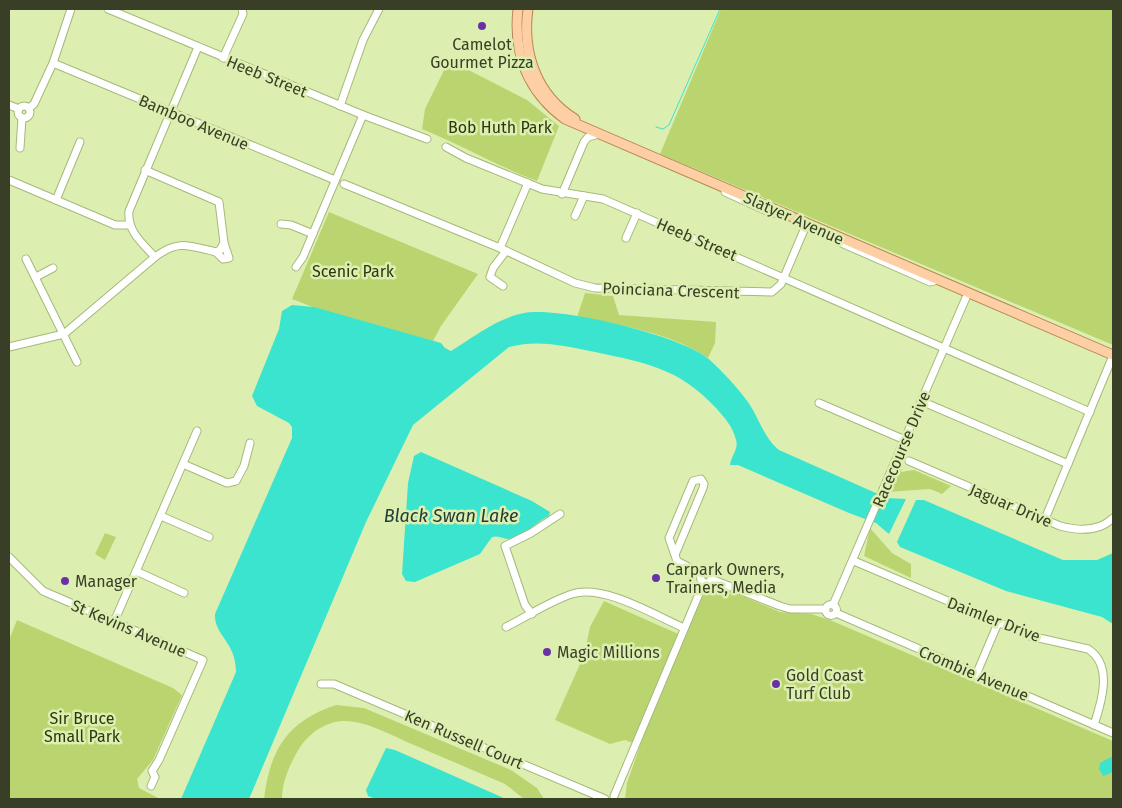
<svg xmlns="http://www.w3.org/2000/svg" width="1122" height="808" viewBox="0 0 1122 808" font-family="'Fira Sans',sans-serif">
<rect width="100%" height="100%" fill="#dcefb0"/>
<g fill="#bad56f">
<polygon points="721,9 1113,10 1113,345 660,154"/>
<path d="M449 60 527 100 559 126 537 181C497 166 461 145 422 129L425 109Z"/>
<polygon points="329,212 478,274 441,326 433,341 323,311 292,299"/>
<path d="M585 293 613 296 619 315 716 322 715 343 708 358C669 332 623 326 577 317Z"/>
<polygon points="903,465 901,472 914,470 951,486 942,494 930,489 887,492 899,467"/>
<polygon points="870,528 892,553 911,564 911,578 864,556"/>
<polygon points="105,533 116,537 105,560 95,554"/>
<path d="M717 585 780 612 811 614 830 620 1113 741V799H625L627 783 640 746 625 740 610 744 555 720 584 655 590 627 604 601 685 637C692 623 700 588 717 585Z"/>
<polygon points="17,620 173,688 182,695 153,760 137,779 139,788 160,799 9,799 9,640"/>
<path d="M336 705 364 708 511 770 537 788 544 799H524L505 784C475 771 444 758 414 745 392 736 366 720 342 721 320 723 304 738 295 756 288 769 282 784 282 799H264C270 749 288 721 336 705Z"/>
</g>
<g fill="#3be4ce">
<path d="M292 305 314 307 441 343 445 348 451 351C476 336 495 319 524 313 559 306 684 336 710 360 724 373 737 387 748 402 759 418 764 438 779 450L887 498 906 499 889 534 876 523 849 513 738 465H730C731 456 739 449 736 440 733 427 725 418 716 408 679 368 646 363 595 352 565 346 539 339 509 347L413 425 366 522 249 799H181L236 672C236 641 214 636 215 614L292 438V427L289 423 257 406 252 396 279 329 282 311Z"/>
<path d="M421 452 532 501 550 512 549 516C535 522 524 538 509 539 503 539 499 535 492 537L480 554 415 582 406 581 402 574 408 483 414 456Z"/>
<polygon points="916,500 924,500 1063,560 1097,560 1113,553 1113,624 1102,617 1006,591 900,547 897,542"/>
<polygon points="386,748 395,750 506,799 376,799 368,796 366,790"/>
<polygon points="1113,756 1113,772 1103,776 1099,769 1100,763"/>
</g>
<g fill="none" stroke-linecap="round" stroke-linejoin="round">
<polyline stroke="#3be4ce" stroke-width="1" points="656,127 663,129 669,125 720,9"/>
<g stroke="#a6b87b" stroke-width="9">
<g id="minor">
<polyline points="108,9 363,115 427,139"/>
<polyline points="223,58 243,14 242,9"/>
<polyline points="53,63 335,180"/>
<polyline points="9,105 19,109"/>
<circle cx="24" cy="112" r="6"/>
<polyline points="340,106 363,40 379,9"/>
<polyline points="29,108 34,104 53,63 71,9"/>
<polyline points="446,147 466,158 542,189 603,199 1090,412"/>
<polyline points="20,148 22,118"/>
<path d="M145 170 219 202 224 243 220 250 216 252C189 246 179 239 155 257"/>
<polyline points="9,180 115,225 130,225"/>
<polyline points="344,184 500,248 575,283 595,288 772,292 781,284 807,223"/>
<polyline points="725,192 771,213 776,213 779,211"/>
<polyline points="562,194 584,142 588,137 599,134"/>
<polyline points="56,200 80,142"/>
<polyline points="575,216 584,196"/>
<polyline points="281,224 291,225 313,234"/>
<polyline points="837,236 839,242 930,282 938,280"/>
<polyline points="626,238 637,213"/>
<polyline points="500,248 528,183"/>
<polyline points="216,252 223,259 229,258 224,243"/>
<polyline points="26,259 77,362"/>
<polyline points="296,267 303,257 363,115"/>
<polyline points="36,277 53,268"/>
<polyline points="503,286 490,277 493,268 506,251"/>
<path d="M9 347 64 334 155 257C142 243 127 231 129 211L198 47"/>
<polyline points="921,401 1068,464"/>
<polyline points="819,403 905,440"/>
<path d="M909 461 1060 526C1079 531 1099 532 1113 518"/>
<polyline points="183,464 227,483 236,481 244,466 250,443"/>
<polyline points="161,516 209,537"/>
<polyline points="1045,519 1112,358"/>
<polyline points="675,555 703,488 704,484 701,479 693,481 669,538 677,561 702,574"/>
<polyline points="9,557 43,591 203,660 159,760 152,771 155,777 151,786"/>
<path d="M854 561 1030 636 1088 649C1113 665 1102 701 1094 725"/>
<polyline points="136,571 184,593"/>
<circle cx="706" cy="578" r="5.5"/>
<polyline points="711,579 780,606 790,609 826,609"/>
<circle cx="831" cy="610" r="5.5"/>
<polyline points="833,605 968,293"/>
<polyline points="836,613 1113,733"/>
<polyline points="532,614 525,605 505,546 531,533 560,514"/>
<polyline points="114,622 197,431"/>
<path d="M506 627C528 616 550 601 572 594 604 584 654 615 684 628"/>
<polyline points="976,675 998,623"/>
<polyline points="321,684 334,684 605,799"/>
<polyline points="614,796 704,582"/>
</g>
</g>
<g stroke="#b88750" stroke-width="11">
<g id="major">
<path d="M518 9C513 54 528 92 565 119L1113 355"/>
<path d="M528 9C522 52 536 95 575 119"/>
</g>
</g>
<use href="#minor" stroke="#fff" stroke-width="7"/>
<use href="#major" stroke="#fecea4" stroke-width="9"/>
</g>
<g fill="#6a31a7" stroke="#dcefb0" stroke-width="2">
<circle cx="482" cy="26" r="5"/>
<circle cx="656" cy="578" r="5"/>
<circle cx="65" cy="581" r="5"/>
<circle cx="547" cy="652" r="5"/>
<circle cx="776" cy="684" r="5"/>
</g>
<g text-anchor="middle" stroke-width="5" stroke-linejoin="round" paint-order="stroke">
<g font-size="16" fill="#383f26" stroke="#dcefb0" text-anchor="start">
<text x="482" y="50" text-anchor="middle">Camelot<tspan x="482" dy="18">Gourmet Pizza</tspan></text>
<text x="666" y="575">Carpark Owners,<tspan x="666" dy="18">Trainers, Media</tspan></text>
<text x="75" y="587">Manager</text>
<text x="557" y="658">Magic Millions</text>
<text x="786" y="681">Gold Coast<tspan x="786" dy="18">Turf Club</tspan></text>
</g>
<g font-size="16" fill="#383f26" stroke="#dcefb0">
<text transform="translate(267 76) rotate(22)" y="6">Heeb Street</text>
<text transform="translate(194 122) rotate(23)" y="6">Bamboo Avenue</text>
<text transform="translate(794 218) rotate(24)" y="6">Slatyer Avenue</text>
<text transform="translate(697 239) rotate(23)" y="6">Heeb Street</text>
<text transform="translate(671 290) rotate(2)" y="6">Poinciana Crescent</text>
<text transform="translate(901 449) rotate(-67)" y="6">Racecourse Drive</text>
<text transform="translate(1011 505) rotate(23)" y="6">Jaguar Drive</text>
<text transform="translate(994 619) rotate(21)" y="6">Daimler Drive</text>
<text transform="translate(129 628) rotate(23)" y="6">St Kevins Avenue</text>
<text transform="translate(974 673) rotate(23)" y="6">Crombie Avenue</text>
<text transform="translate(464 739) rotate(23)" y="6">Ken Russell Court</text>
</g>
<g font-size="16" fill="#2c370a" stroke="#dcefb0">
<text x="500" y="133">Bob Huth Park</text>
<text x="353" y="277">Scenic Park</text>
<text x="82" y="724">Sir Bruce<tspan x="82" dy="18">Small Park</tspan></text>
</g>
<g font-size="18" font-style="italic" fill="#223c37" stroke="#dcefb0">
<text x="451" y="522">Black Swan Lake</text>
</g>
</g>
<rect width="1122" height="808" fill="none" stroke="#383f26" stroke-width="20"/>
</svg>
